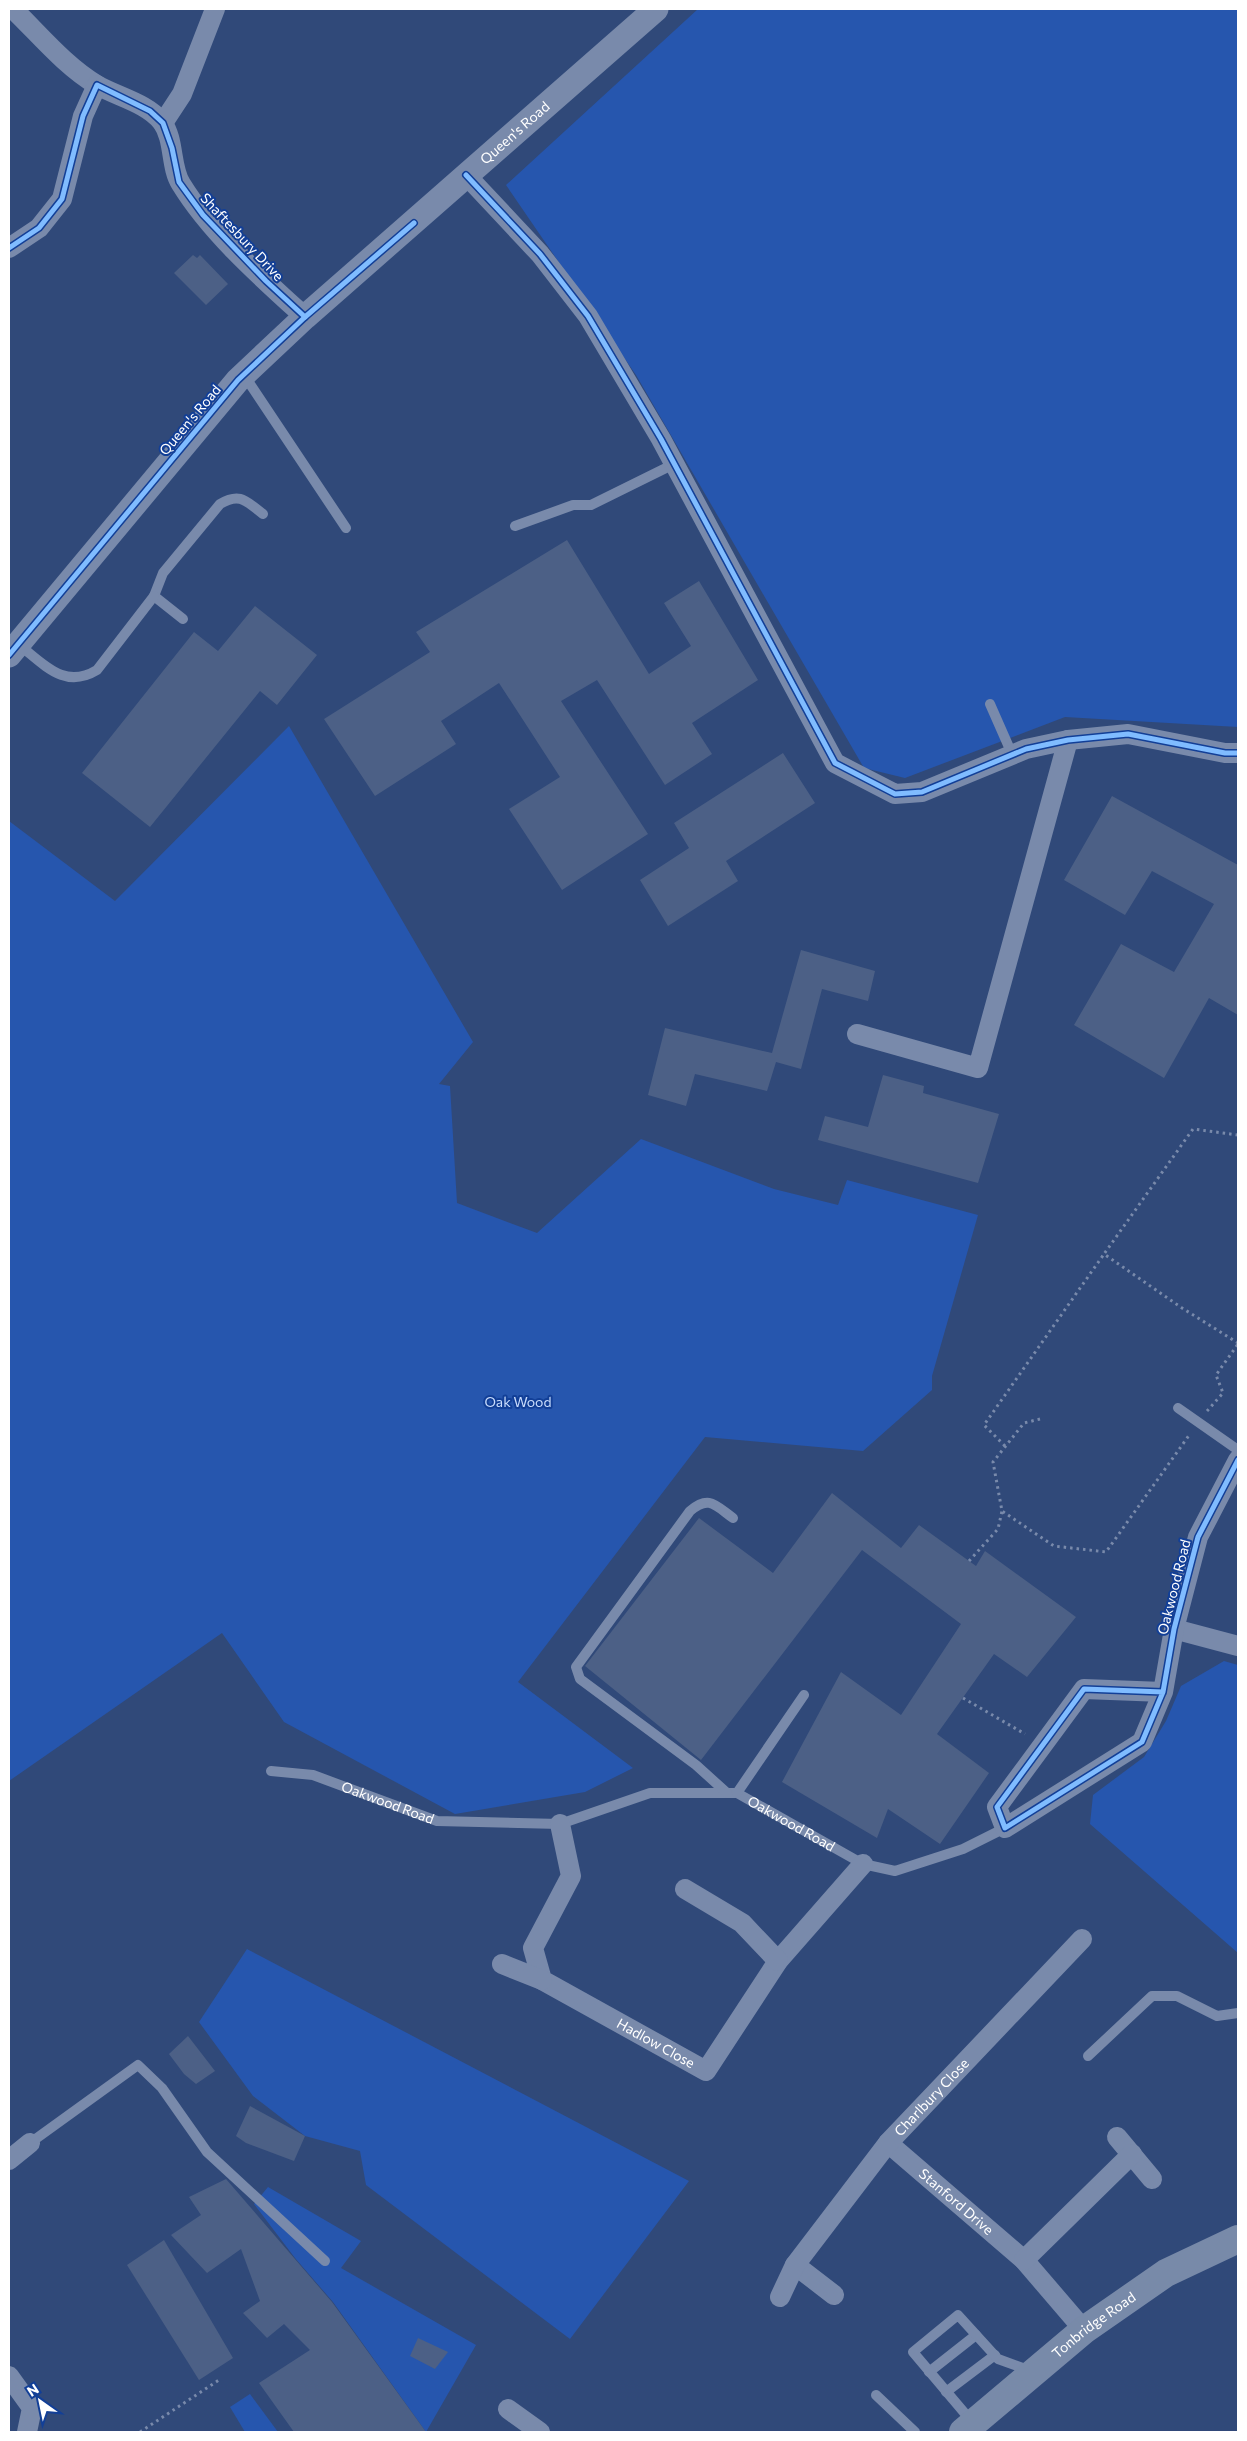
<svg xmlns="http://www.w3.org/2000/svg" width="1247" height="2441" viewBox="0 0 1247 2441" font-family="Commissioner,sans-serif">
<rect width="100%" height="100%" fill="#304979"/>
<g fill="#2656ae">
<polygon points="698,9 1238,9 1238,727 1065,717 905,778 864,768 636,375 506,185"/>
<polygon points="289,726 473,1042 439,1084 450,1086 457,1203 537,1233 641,1139 774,1189 838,1205 847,1180 978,1215 932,1376 932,1390 863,1451 705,1437 518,1682 633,1768 585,1792 455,1814 284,1722 222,1633 9,1781 9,821 115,901"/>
<polygon points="1224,1661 1238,1665 1238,1953 1090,1824 1093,1795 1144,1757 1166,1721 1181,1686"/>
<polygon points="247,1949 689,2181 570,2339 366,2185 360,2151 305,2136 253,2096 199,2022"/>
<polygon points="268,2187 361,2241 341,2268 476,2345 426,2432 333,2302 295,2258 254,2204"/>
<polygon points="250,2394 278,2432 245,2432 230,2407"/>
</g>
<g fill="#4c6086">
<polygon points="193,255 197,258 200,255 228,284 206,305 174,273"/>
<polygon points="567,540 649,674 691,646 664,603 699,581 758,680 692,723 712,754 665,785 597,680 561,701 648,834 562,890 509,809 560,777 499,683 441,721 456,744 375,796 324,719 430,652 416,632"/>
<polygon points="255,606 317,655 277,705 260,691 150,827 82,773 194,632 218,651"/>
<polygon points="783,753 815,803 726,861 738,881 668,926 640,880 689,848 674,823"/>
<polygon points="1112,796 1238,865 1238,1015 1209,998 1164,1078 1074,1025 1121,944 1174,972 1214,904 1152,871 1125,915 1064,880"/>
<polygon points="801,950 875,971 868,1001 822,989 801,1069 776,1062 767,1091 695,1074 686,1106 648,1095 665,1028 772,1053"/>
<polygon points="883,1075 924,1086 923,1093 999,1114 978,1183 818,1140 825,1116 868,1127"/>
<polygon points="832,1493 901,1548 919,1525 976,1566 985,1551 1076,1617 1027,1677 994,1654 937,1734 989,1773 940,1844 888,1809 877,1838 782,1782 841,1672 901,1715 961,1624 862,1550 701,1760 585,1666 699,1518 773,1573"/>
<polygon points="188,2036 215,2071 196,2084 184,2074 169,2054"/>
<polygon points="250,2106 305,2136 294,2161 246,2143 236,2136"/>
<polygon points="226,2179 332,2302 426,2432 294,2432 259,2383 310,2350 284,2324 267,2338 243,2313 260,2301 241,2249 207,2273 171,2235 201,2215 189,2197"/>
<polygon points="164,2240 233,2358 199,2380 127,2265"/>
<polygon points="418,2338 448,2352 435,2369 410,2356"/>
</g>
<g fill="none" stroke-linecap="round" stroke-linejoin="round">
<g stroke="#798aab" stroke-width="3" stroke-dasharray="2.5 4" stroke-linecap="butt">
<polyline points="1238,1135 1193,1129 1104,1254 1182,1308 1238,1343"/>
<polyline points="1207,1411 1223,1393 1216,1375 1238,1344"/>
<polyline points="1040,1419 1024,1423 993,1462 1002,1511 1054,1546 1106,1552 1190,1434"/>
<polyline points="1005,1446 984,1425 1104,1254"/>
<polyline points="969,1561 998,1529 1002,1511"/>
<polyline points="963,1698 1025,1734"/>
<polyline points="140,2432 219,2380"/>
</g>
<g stroke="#798aab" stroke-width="10">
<polyline points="244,375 346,528"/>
<polyline points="515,526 573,505 591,505 674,464"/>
<path d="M183 619 154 596 163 573 220 504C240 492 246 501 263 514"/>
<path d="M18 644C44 664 64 690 97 670L154 596"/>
<polyline points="990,704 1012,754"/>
<polyline points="1178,1408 1238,1450"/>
<path id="s1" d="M271 1771 313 1775 437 1821 560 1824 650 1793H737L863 1864 895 1871 963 1849 1005 1828"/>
<path d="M727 1793 696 1765 580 1679 576 1667 690 1511C709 1495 715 1505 733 1518"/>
<polyline points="737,1793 804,1695"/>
<polyline points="1088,2056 1152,1996 1177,1996 1217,2016 1238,2013"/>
<polyline points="30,2143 138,2065 162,2088 207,2152 325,2261"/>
<polyline points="929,2372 976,2335"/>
<polyline points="946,2392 995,2355"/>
<polyline points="876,2395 915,2432"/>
<polyline points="973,2423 913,2352 958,2315 998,2359 1031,2371"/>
</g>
<g stroke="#798aab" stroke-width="20">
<path d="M13 9C39 34 65 66 97 85 118 97 147 103 162 122 175 140 170 167 181 184 211 233 262 278 305 317"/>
<polyline points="163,123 182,94 215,9"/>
<polyline points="466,175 540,254 588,316 661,439 835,763 895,794 922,792 1026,749 1068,740 1128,734 1225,753 1238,753"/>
<polyline points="9,248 39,228 62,199 83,116 97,85"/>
<polyline points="857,1034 978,1068 1068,740"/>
<polyline points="1174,1629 1238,1646"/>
<polyline points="1163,1692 1084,1689 997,1807 1005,1828 1142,1742 1163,1692 1174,1629 1198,1537 1238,1460"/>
<path id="s2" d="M560 1824 571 1876 533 1948 542 1980 706 2071 778 1961 863 1864"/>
<polyline points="685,1889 742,1923 778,1961"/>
<polyline points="502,1964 542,1980"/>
<polyline points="1117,2137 1152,2179"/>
<path id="s3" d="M888 2143 1024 2260 1084 2330"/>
<polyline points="9,2160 30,2143"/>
<polyline points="1024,2260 1132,2154"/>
<polyline points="795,2265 834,2295"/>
<path id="s4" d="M780 2297 795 2265 888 2143 1082 1939"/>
<polyline points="9,2376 32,2408 27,2432"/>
<polyline points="508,2409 540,2432"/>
</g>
<path stroke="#798aab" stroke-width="25" id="s5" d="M9 655 238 380 305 317 656 9"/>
<path stroke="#788aa9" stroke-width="28" id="s6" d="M963 2432 1084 2330 1166 2273 1238 2239"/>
<g stroke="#123f97" stroke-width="8">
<g id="cycleway">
<polyline points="466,175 540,254 588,316 661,439 835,763 895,794 922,792 1026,749 1068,740 1128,734 1225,753 1238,753"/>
<polyline points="9,248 39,228 62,199 83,116 97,85 150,111 163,123 172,148 179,182 203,215 266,281 305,317"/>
<polyline points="9,655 238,380 305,317 414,223"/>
<polyline points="1163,1692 1084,1689 997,1807 1005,1828 1142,1742 1163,1692 1174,1629 1198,1537 1238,1460"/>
</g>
</g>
<use href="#cycleway" stroke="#80bcff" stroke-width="5"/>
</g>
<g text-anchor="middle" stroke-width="4" stroke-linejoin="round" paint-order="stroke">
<g font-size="14" fill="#fff" stroke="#123f97">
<text dy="5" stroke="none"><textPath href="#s5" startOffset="729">Queen's Road</textPath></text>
<text transform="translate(242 237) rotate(47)" y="5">Shaftesbury Drive</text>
<text transform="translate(190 420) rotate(-50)" y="5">Queen's Road</text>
<text transform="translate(1174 1587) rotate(-76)" y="5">Oakwood Road</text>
<text dy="5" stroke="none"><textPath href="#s1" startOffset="122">Oakwood Road</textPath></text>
<text dy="5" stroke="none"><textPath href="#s1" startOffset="542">Oakwood Road</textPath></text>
<text dy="5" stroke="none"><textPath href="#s2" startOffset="298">Hadlow Close</textPath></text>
<text dy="5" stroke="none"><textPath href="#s4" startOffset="252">Charlbury Close</textPath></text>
<text dy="5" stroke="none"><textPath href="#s3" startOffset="90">Stanford Drive</textPath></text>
<text dy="5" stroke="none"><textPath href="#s6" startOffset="169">Tonbridge Road</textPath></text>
</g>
<g font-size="14" fill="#caddfd" stroke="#123f97">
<text x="518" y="1407">Oak Wood</text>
</g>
</g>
<rect width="1247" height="2441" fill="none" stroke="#ffffff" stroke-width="20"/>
<g transform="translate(40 2401) rotate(327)" stroke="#123f97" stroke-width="4" paint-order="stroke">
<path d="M0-4L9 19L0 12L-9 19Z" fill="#ffffff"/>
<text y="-8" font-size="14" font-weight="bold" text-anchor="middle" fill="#ffffff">N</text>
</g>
</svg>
